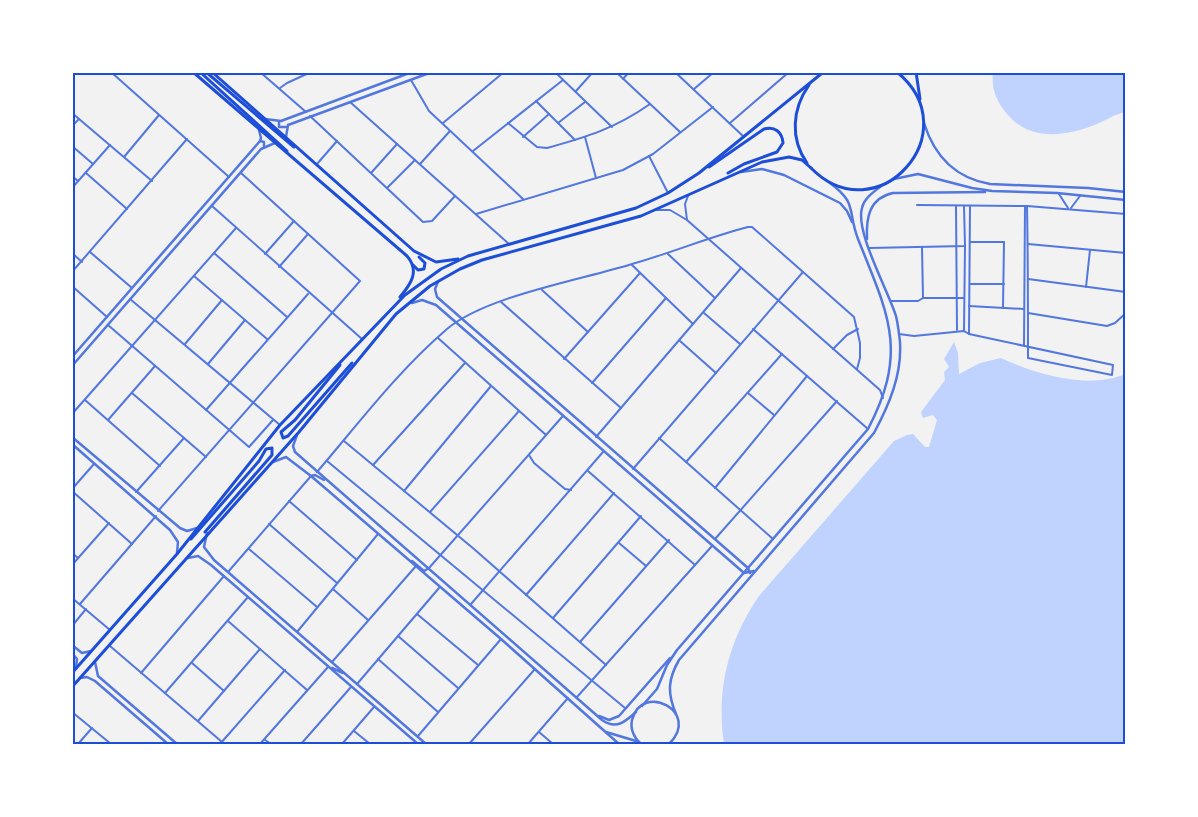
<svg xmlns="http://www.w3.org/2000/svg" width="1198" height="817" viewBox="0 0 1198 817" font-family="'Alegreya Sans',sans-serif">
<rect width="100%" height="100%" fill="#f2f2f2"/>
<g fill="#bfd3fe">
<path d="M993 72 1125 73V112C1116 114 1106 120 1097 124 1068 136 1031 142 1008 115 997 102 991 90 993 72Z"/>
<path d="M954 342 958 353 959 374 980 363 1001 358C1035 374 1088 390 1125 374V744H724C716 691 728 641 759 596L894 441 907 435 913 434 925 447H929L937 420 933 415 923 418 921 412 945 380 944 372 949 367 944 359Z"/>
</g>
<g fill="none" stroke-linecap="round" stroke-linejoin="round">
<g stroke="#5277de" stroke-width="2">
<polyline points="111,72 229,177"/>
<polyline points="260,72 306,112"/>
<polyline points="555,72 612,127"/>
<polyline points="616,72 680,132"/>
<polyline points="675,72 744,137"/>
<polyline points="623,79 629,72"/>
<polyline points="411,80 429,111 523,199"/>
<polyline points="280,88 287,83 311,72"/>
<polyline points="694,89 714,72"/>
<polyline points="576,91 593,72"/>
<polyline points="536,101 575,140"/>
<polyline points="350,102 509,244"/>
<polyline points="72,113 152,181"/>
<polyline points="310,116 423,222 432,221 455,196"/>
<polyline points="443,123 504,72"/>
<path d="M508 123 537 147 547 148C587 137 616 128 650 104"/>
<polyline points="558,123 585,102"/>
<polyline points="730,123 789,72"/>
<polyline points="72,126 79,119"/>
<polyline points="523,137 549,114"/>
<polyline points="585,137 596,178"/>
<polyline points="72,146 93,164"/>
<polyline points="473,151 563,80"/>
<polyline points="649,156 668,193"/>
<polyline points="124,157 159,115"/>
<polyline points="317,164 337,141"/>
<polyline points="420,164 450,131"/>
<polyline points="86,173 127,209"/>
<polyline points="371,173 397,144"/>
<polyline points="72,176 78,181"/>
<polyline points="72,188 110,145"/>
<polyline points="387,188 415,160"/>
<polyline points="1059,194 1068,208"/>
<polyline points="917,205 1027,206 1126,214"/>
<polyline points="212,206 362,339"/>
<polyline points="956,206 957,330"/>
<polyline points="1071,208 1080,196"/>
<polyline points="656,210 670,210 687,220 880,390 883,398"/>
<polyline points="476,214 623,170 653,154 713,107"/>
<polyline points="687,220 685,204 688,196"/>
<polyline points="970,242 1004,242 1003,308"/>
<polyline points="1028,244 1126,253"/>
<polyline points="922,247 923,298 964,298"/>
<polyline points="869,248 965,246 964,206"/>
<polyline points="90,252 132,288"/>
<polyline points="72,253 82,262"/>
<polyline points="214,253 287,317"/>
<polyline points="265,254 294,221"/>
<polyline points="668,254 715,298"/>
<polyline points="632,265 693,324"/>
<polyline points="279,267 308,234"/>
<polyline points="72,272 187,139"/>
<polyline points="194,276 267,339"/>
<polyline points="1028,279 1126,292"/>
<polyline points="970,284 1004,284"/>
<polyline points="72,286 107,317"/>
<polyline points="1086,287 1090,250"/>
<polyline points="542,290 588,332"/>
<polyline points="130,299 280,425"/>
<polyline points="891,301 918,301 923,298"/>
<polyline points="501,302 621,408"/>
<polyline points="969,306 1024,309"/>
<polyline points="704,313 740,344"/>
<polyline points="1028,313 1107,326 1115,323 1126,313"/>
<polyline points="108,325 249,447 273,420"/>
<polyline points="753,329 868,429"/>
<polyline points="964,331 965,246"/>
<path d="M899 334 914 336 964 331 969 334 1113 365 1112 375 1028 358C1028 307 1028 257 1027 206"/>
<polyline points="969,334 970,206"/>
<polyline points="438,338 546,435"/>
<polyline points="680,341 716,373"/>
<polyline points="185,344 222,300"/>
<polyline points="1024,345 1025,206"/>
<polyline points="833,349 847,335 858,329"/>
<polyline points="564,359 640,273"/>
<polyline points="208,364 245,320"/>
<polyline points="592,383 666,298"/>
<polyline points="132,393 206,457"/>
<polyline points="748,393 774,415"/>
<polyline points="85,400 160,466"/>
<polyline points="206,410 308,294"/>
<polyline points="72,414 236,228"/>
<polyline points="108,420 155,366"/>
<polyline points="596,437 741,268"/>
<polyline points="659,438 773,539"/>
<polyline points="344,441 474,549 606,665"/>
<polyline points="529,455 534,463 565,489 571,490"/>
<polyline points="327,461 625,708"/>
<polyline points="686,462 782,354"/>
<polyline points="373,465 465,363"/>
<polyline points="633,469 803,272"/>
<polyline points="588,471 695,565"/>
<path d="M317 472C359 423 398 371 447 329 486 296 581 280 632 264 671 253 709 237 748 227H752L760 234 854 317 860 343V358L857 369"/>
<polyline points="715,488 807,376"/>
<polyline points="72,489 94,464"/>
<polyline points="72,491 132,544"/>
<polyline points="404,491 491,386"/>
<polyline points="136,492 184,438"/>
<polyline points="289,501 357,560"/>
<polyline points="158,511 360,281 241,173"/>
<polyline points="430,512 519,411"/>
<polyline points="269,524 337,583"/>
<polyline points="715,539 837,401"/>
<polyline points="619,543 646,566"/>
<polyline points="249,549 317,607"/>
<polyline points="72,553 78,558"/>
<polyline points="72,565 109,523"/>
<polyline points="429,568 562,417"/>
<polyline points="228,572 311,476"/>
<polyline points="333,589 368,620"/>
<polyline points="526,595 614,493"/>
<polyline points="72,598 110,630"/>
<polyline points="80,604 156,516"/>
<polyline points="471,604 603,452"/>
<polyline points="417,614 478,665"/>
<polyline points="553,618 641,516"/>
<polyline points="228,621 307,690"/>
<polyline points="72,626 86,609"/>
<polyline points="297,632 378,534"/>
<polyline points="398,636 458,688"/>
<polyline points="580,642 669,540"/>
<polyline points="110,646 222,742"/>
<polyline points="378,659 438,712"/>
<polyline points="332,662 416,566"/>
<polyline points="192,663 224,691"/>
<polyline points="141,673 224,576"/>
<polyline points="357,684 439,588"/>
<polyline points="165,693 248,597"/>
<polyline points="577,697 712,546"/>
<polyline points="72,712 111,744"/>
<polyline points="198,721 260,649"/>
<polyline points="354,731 370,744"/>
<polyline points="539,732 553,744"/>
<polyline points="418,736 501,639"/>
<polyline points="265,740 271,744"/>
<polyline points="78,744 92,728"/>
<polyline points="220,744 285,670"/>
<polyline points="260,744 328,667"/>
<polyline points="301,744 351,687"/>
<polyline points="342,744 374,707"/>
<polyline points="469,744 535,669"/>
<polyline points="528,744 568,698"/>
</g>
<g stroke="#5277de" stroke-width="2.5">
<polyline points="265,119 281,121 412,72"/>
<polyline points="279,122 279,127 286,127"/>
<path d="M924 123C934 155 955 178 990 184L1088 188 1126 192"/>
<polyline points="286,137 288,125 432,72"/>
<polyline points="260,141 264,142 264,146"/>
<polyline points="741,172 762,169 784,175 840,203 847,211 852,222"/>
<polyline points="894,179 918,174 972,188 992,191 1057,193 1126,200"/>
<path d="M867 239C866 218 869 198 893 193L985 192"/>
<polyline points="438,282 435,289 437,297 748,568 750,573"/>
<polyline points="412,303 422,300 436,305 744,573 754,571"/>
<polyline points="72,357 260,141 261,138 259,130"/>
<polyline points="72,366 261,149 275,143"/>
<path d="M297 435 293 446 295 452 602 720C616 730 625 722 636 712"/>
<polyline points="72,437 180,528 187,531 197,528"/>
<polyline points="72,444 170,530 178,542 177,553"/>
<polyline points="273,462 286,457 311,476 501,639 619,744"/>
<polyline points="311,476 315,475 324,480"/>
<polyline points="207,533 204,547 214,560 426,744"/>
<polyline points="188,558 198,556 211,565 418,744"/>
<polyline points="412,561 424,571 429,568"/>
<polyline points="72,645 82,653 91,651"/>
<polyline points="72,653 77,659 76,667"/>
<polyline points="95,662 98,676 177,744"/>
<polyline points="332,668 343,673"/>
<polyline points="80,678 87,677 95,681 168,744"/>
<path d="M642 706 657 689 667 665 677 650 868 429C909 351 888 314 858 239 847 210 858 204 830 183"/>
<path d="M676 714C667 693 668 679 679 660L874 433C889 405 902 375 900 342 899 334 898 324 896 316 888 290 855 232 862 208 864 198 874 192 881 186"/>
<polyline points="599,716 609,720 619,716 670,658"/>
<polyline points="606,732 636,741"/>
<path d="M641 744C634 738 630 729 632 720 642 681 702 712 669 744"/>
</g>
<g stroke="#1d4ed8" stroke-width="3">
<path d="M193 72 407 256C420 271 411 284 400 297"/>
<polyline points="200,72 287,151"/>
<polyline points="206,72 294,147"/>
<polyline points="212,72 414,251 436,262 458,259"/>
<polyline points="916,72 920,99"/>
<path d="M807 163C790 139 792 109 809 85"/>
<path d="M709 167 764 129C775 126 782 132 783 143L777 152 744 164 728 173"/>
<path d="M811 168C877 235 970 132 897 72"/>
<polyline points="413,265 418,270 424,269 425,263 419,257"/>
<polyline points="340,365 295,420 281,432 283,438 288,436 352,363"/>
<polyline points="191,539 259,461 266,449 272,448 272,455 205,532"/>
<polyline points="72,673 177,554 280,425 405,295 441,269 468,256 636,208 668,193 699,173 821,74"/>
<polyline points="72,687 299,432 396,314 430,286 460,269 482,260 641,216 762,162 789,157 802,160 811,168"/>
</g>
</g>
<rect width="1198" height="817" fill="none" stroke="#ffffff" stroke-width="148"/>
<rect x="74" y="74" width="1050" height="669" fill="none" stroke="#1d4ed8" stroke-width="2"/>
</svg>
